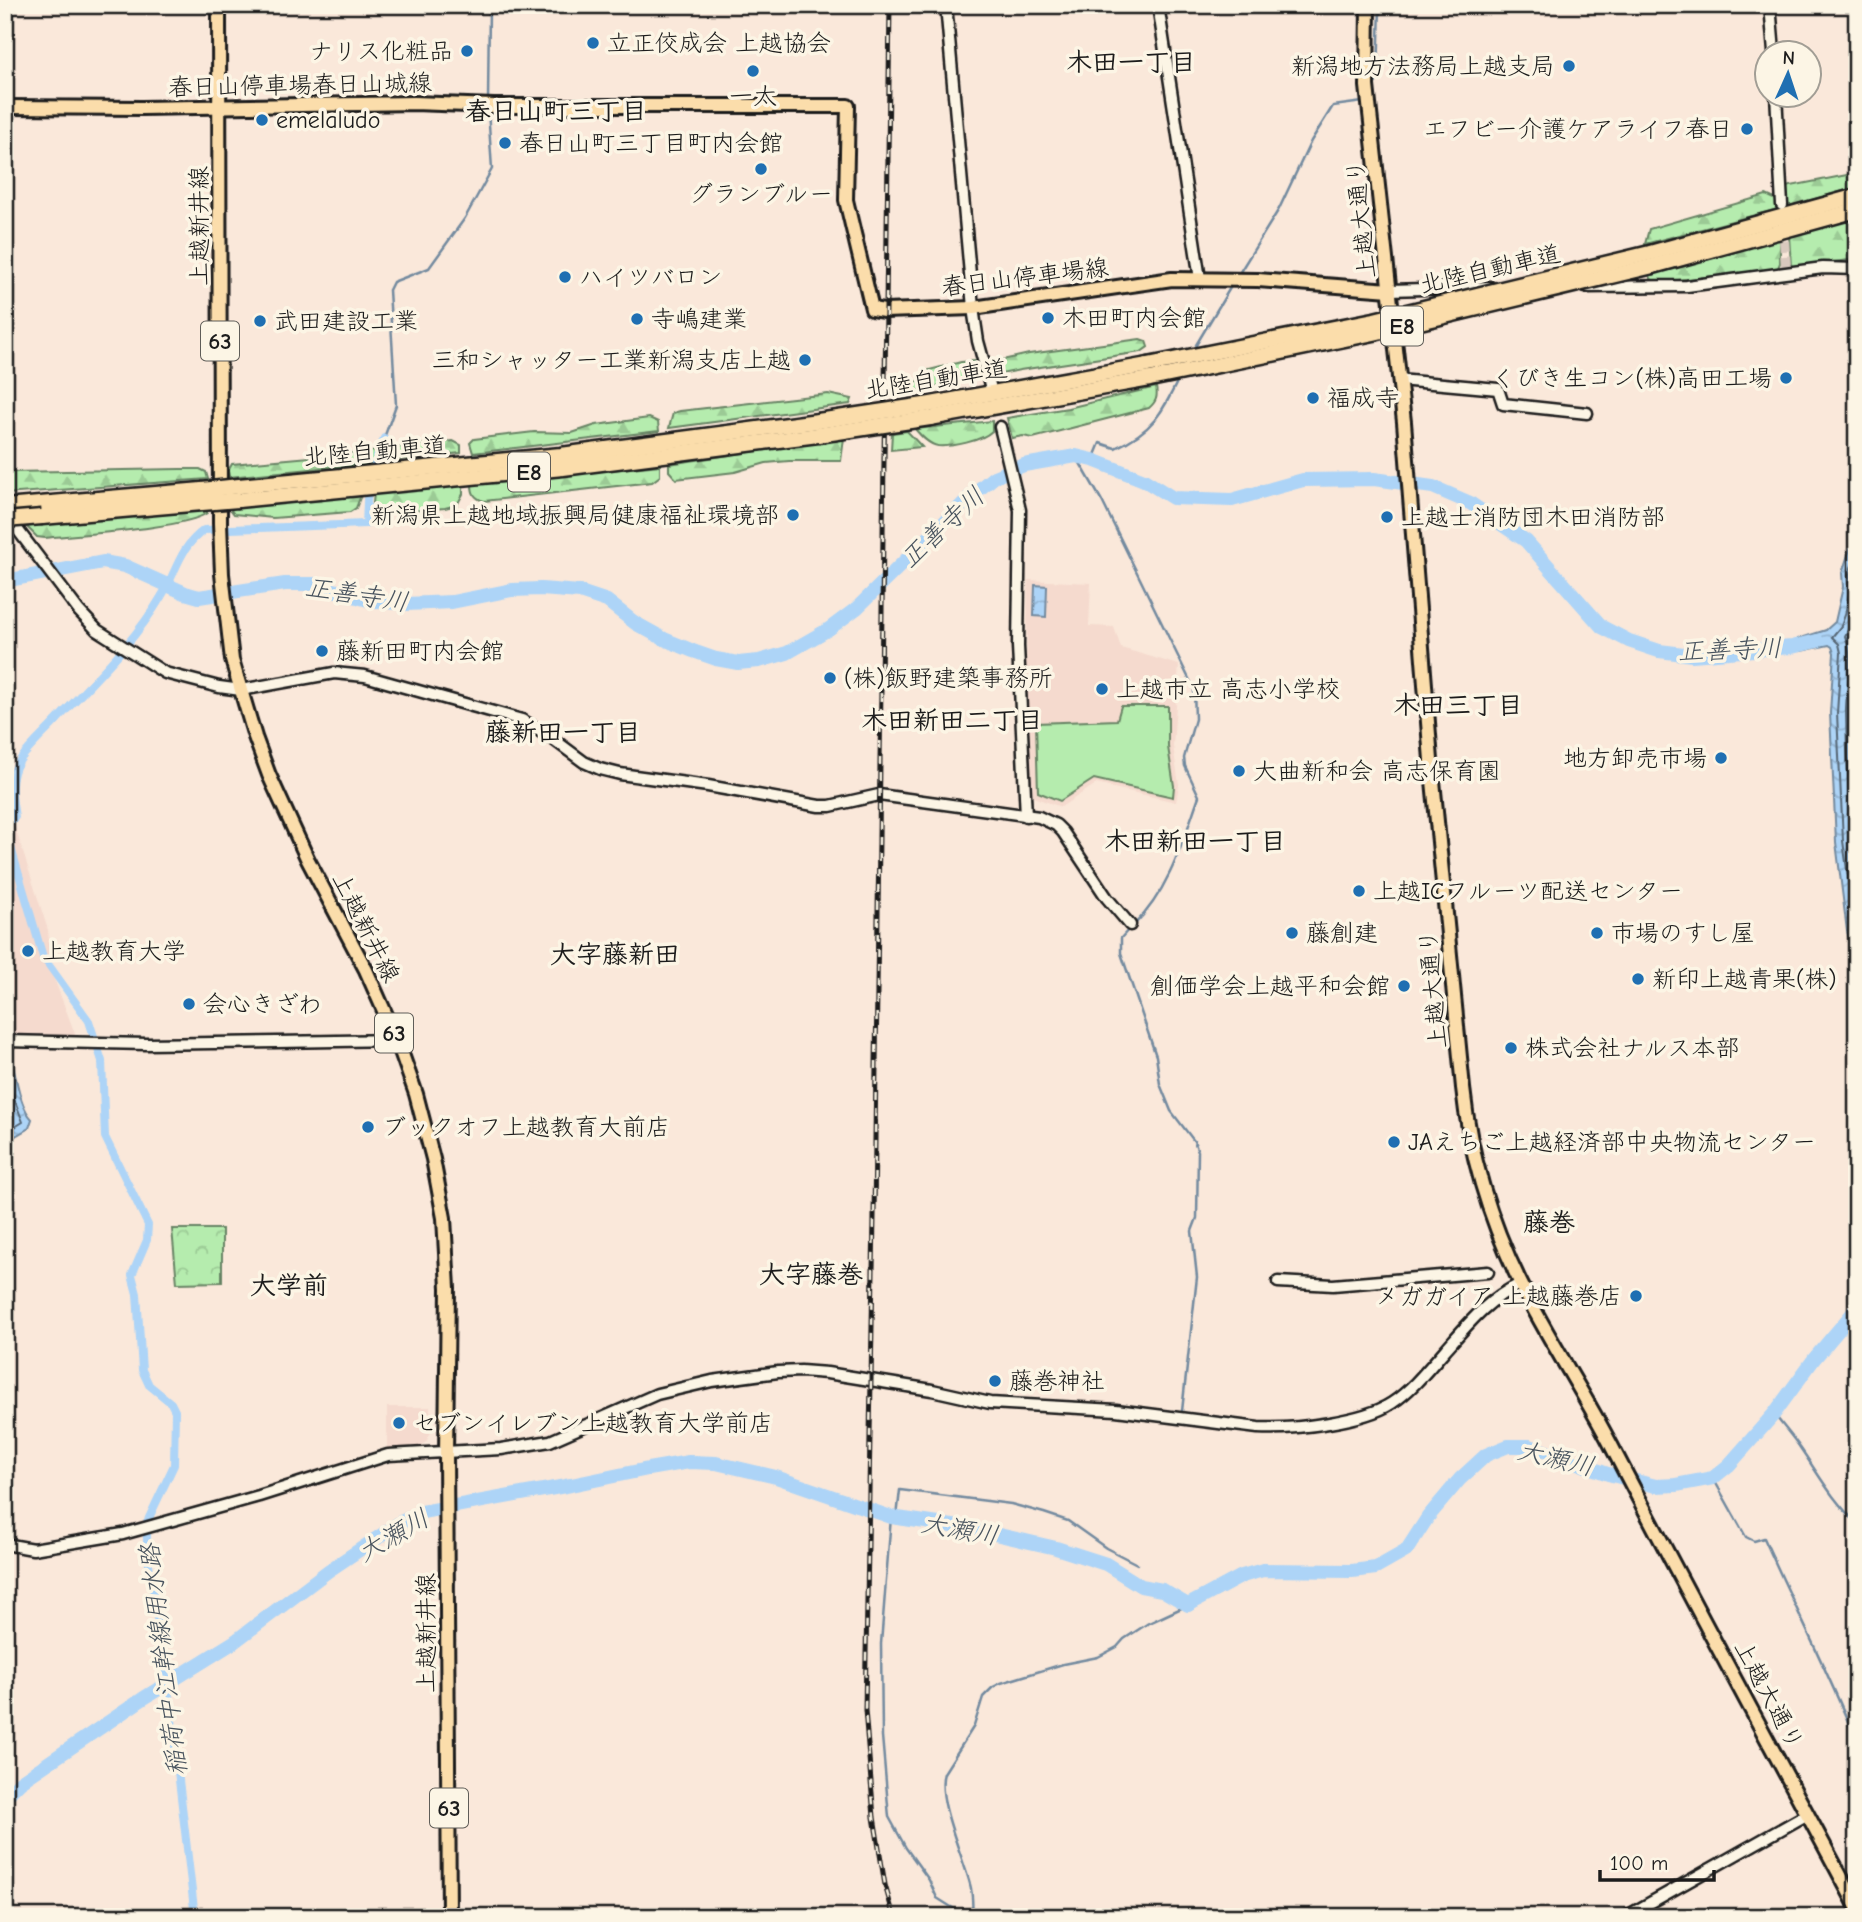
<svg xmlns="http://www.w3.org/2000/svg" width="1862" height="1922" viewBox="0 0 1862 1922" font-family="'Comic Neue','Klee One',sans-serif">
<defs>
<pattern id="forest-firs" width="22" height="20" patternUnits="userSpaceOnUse" patternTransform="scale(1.75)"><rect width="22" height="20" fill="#b5ecae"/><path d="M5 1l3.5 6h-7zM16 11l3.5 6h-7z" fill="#9bca95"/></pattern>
<pattern id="park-crowns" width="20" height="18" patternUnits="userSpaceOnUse" patternTransform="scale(1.75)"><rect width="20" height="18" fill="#b5ecae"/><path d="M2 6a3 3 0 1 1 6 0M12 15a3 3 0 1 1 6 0" fill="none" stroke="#9bca95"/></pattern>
<pattern id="water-waves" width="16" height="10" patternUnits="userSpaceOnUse" patternTransform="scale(1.75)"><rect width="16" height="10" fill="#add4f7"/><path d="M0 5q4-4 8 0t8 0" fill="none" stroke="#94b5d3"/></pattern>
</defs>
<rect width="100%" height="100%" fill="#fae8da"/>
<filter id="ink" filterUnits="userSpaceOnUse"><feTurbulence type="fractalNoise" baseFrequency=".0143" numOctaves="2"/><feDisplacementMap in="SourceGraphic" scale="14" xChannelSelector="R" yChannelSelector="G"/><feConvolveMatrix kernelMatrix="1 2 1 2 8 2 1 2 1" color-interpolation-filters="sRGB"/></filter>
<g filter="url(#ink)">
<g fill="#f5dace">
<polygon points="1028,580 1091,583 1089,626 1114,627 1121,648 1179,665 1173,746 1179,785 1176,802 1096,784 1061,807 1033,797 1026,678"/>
<polygon points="5,818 13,821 48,930 52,973 80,1047 5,1049"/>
<polygon points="387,1407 430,1407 431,1432 426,1442 416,1449 387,1452"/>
</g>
<polygon fill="#b5ecae" stroke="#688465" stroke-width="2" points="1121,706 1168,706 1168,747 1174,786 1173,797 1094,779 1060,801 1038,792 1036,723 1117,720"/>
<g fill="url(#forest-firs)" stroke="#688465" stroke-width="2">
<polygon points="1857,173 1857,187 1787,207 1786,187"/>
<polygon points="1766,195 1777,200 1778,209 1645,244 1649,229"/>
<polygon points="1857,217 1857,259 1793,267 1791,265 1789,235"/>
<polygon points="1780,236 1780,263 1777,270 1657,282 1651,279 1649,271"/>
<polygon points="1140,339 1146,341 1148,347 1141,352 1020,370 992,376 993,362 1029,354"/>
<polygon points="975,361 981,376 911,392 915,382 926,380 929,370 961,362"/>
<path d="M1156 387C1158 397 1156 402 1149 408L1033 438 1023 436 1012 438 1007 418 1068 408Z"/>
<polygon points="828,394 852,399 850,404 669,428 673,413 680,411"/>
<polygon points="649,418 658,422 659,431 473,453 470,443 474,439 534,432 572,433 596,425"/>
<path d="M992 421V431C982 441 952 447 938 446 929 445 921 436 915 429Z"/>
<polygon points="907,431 922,447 891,450 892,433"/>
<polygon points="844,438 841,461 789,461 766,463 735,472 676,479 669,471 669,464"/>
<polygon points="453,441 461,445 461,453 384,461 386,449"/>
<polygon points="376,451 373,463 229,477 228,471 232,464"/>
<path d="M660 465V476L652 482 484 501C474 498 472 493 472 484Z"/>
<polygon points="180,469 200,469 206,472 208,479 5,494 5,473 10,472"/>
<polygon points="463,485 463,494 457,505 445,508 372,514 374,493"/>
<polygon points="361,495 356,508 350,512 273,518 234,514 228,506"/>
<path d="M207 508V513C184 529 78 534 45 538L37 537 26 526Z"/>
</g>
<polygon fill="url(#park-crowns)" stroke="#688465" stroke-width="2" points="172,1229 222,1229 222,1282 177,1283"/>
<g fill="url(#water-waves)" stroke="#738a9f" stroke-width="2">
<polygon points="1857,528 1857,1002 1854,989 1854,954 1847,931 1836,842 1830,713 1834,653 1832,647 1829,645 1801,651 1798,639 1826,630 1835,622 1843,587 1842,573"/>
<polygon points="1035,585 1047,586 1046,617 1034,616"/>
<path d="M5 1063H12C17 1079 20 1107 32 1119L29 1128 5 1142Z"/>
</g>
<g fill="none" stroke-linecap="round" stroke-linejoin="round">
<g stroke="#566674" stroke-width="2">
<polyline points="1857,551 1849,574 1850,589 1845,615 1841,626 1832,637 1839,644 1841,653 1837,713 1843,841 1857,940"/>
<path d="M1857 600 1850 626 1845 636C1855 660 1846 687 1846 711 1847 769 1850 827 1857 884"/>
<polyline points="5,1070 8,1083 23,1122 5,1133"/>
</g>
<g stroke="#738a9f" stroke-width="2.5">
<polyline points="1373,88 1378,78 1380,5"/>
<polyline points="488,103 489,5"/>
<polyline points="1238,275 1279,209 1311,141 1333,106 1363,102"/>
<polyline points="1193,350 1233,283"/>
<polyline points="384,438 396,405 389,290 393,282 429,268 465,218 492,169 488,110"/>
<path d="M1076 456 1102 501 1194 689 1195 719 1184 758 1185 766 1199 796C1183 841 1169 891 1134 925"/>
<path d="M1093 460 1100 443 1115 448C1153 431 1162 413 1179 378"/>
<polyline points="1129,929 1121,938 1121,953 1156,1056 1160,1084 1171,1111 1194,1141 1198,1151 1197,1218 1192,1231 1197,1277 1182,1411"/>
<path d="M1774 1414C1783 1426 1793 1437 1801 1449 1819 1475 1833 1501 1857 1523"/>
<path d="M1713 1478 1746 1537 1754 1541 1764 1538C1795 1607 1829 1674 1857 1743"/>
<polyline points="891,1517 881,1644 882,1736 889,1817 906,1848 929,1880 937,1898 967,1917"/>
<polyline points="897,1517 900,1490 1011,1504 1044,1513 1068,1521 1106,1548 1137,1564"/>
<path d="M973 1917C972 1906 973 1894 970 1884 963 1857 936 1798 944 1773L974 1726 983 1697 993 1687 1001 1683 1063 1664 1098 1657 1117 1647 1124 1639 1147 1624 1188 1605"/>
</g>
<g stroke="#add4f7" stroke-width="8">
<path d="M5 826 15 817C12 799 8 776 20 760 30 746 45 733 57 720 93 681 134 643 161 597 177 572 178 549 204 530L366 524 368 482 384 438"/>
<polyline points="5,827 43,957 89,1021 102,1061 105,1137 148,1225 147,1240 132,1275 137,1294 142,1370 149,1385 171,1403 175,1411 174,1465 147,1522 147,1551 170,1703 195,1917"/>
</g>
<g stroke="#add4f7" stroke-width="14">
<polyline points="5,581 103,562 125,566 185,593 199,597 285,584 313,584 368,600 406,604 452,602 512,590 541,589 580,592 607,601 635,623 664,639 693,651 716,659 738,663 759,661 787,653 829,629 857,608 971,496 994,477 1024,465 1076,456 1093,460 1144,480 1173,498 1232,500 1303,480 1374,479 1433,487 1470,503 1526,541 1602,627 1629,641 1659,651 1692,655 1792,647 1817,641"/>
<polyline points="5,1797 20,1782 144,1698 234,1642 328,1571 401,1522 422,1512 571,1485 648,1469 689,1462 716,1463 776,1477 891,1517 973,1529 1056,1548 1106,1564 1141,1586 1162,1590 1188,1605 1242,1576 1263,1570 1352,1571 1376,1568 1406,1551 1428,1517 1460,1479 1486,1455 1508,1446 1530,1446 1608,1474 1656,1486 1676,1485 1713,1478 1729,1465 1774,1414 1814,1359 1857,1308"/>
</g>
<polyline stroke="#d9c9be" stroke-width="10" stroke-dasharray="10 5" stroke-linecap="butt" points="1783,226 1786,267"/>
<g stroke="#1c1c1c" stroke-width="15">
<g id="minor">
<polyline points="946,5 973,308 978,341 990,385"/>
<polyline points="1158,5 1200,279"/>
<polyline points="1770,5 1774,52"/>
<polyline points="1776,94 1782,205"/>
<polyline points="1585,287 1687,286 1823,268 1857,269"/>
<polyline points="1390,290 1490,287"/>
<polyline points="1399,380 1498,389 1503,404 1587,413"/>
<polyline points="1000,427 1020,510 1018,646 1026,816"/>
<polyline points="8,517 79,611 97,630 165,673 219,687 241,690 334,673 365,676 522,720 553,739 584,762 600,769 620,774 708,786 819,806 830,806 879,795 1039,817 1056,825 1063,832 1107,898 1130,925"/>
<polyline points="5,1041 147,1044 397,1040"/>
<polyline points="1278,1282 1333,1285 1488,1272"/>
<path d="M5 1544 33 1549 123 1534 259 1496 388 1455 501 1449 550 1441 657 1394 712 1381 778 1372 801 1371 827 1373 932 1390 990 1403 1116 1410 1258 1428C1292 1430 1363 1422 1392 1403 1413 1389 1429 1368 1445 1350 1469 1323 1488 1299 1520 1284"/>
<polyline points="1625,1917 1808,1814"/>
</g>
</g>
<g stroke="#1c1c1c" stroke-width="18">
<g id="major">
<polyline points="219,5 220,523 222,574 232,660 255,737 269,775 308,860 366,970 397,1040 416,1094 433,1159 444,1218 448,1288 446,1453 449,1917"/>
<path d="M1368 5 1367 86 1404 422 1431 760 1463 1088C1470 1155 1491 1223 1521 1284 1548 1339 1583 1391 1611 1445 1691 1600 1775 1753 1857 1907"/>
<polyline points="5,107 142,108 414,103 494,106 848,106 846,200 872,309 884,311 973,308 1172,279 1258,280 1390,290"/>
</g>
</g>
<g stroke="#1c1c1c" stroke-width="19">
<g id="highway">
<polyline points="1650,253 1857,196"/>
<polyline points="1653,266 1857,210"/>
<polyline points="931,404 1148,365"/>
<polyline points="930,418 1150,379"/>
<polyline points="239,486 561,455 818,421"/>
<polyline points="238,500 563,468 818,435"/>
<polyline points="5,507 202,490"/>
<polyline points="42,517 202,503"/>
</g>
</g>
<use href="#minor" stroke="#fcf5e5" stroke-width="10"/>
<use href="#major" stroke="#fbddab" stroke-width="12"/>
<use href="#highway" stroke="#fbddab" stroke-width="14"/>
<g stroke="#1c1c1c" stroke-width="5">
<polyline id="rail" points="890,5 874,1216 865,1710 874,1817 885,1885 894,1917"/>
</g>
<use href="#rail" stroke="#fcf5e5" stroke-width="2.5" stroke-dasharray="8" stroke-linecap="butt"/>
<g stroke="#1c1c1c" stroke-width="19" stroke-linecap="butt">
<g id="highway-bridge">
<polyline points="1148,365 1374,320 1650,253"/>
<polyline points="1150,379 1374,333 1653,266"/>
<polyline points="818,421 931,404"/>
<polyline points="818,435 930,418"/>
<polyline points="202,490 239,486"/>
<polyline points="202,503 238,500"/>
<polyline points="5,520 42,517"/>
</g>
</g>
<use href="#highway-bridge" stroke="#fbddab" stroke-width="14"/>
</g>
</g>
<g fill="#1f6fb2" stroke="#fcf5e5" stroke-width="2.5">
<circle cx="593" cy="43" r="7"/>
<circle cx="467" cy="51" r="7"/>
<circle cx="1569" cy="66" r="7"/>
<circle cx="753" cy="71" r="7"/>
<circle cx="262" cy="120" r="7"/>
<circle cx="1747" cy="129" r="7"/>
<circle cx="505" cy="143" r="7"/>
<circle cx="761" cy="169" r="7"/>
<circle cx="565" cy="277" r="7"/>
<circle cx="1048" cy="318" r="7"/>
<circle cx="637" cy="319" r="7"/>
<circle cx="260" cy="321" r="7"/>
<circle cx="805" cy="360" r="7"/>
<circle cx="1786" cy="378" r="7"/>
<circle cx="1313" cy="398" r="7"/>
<circle cx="793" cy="515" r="7"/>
<circle cx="1387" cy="517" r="7"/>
<circle cx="322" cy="651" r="7"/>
<circle cx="830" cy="678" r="7"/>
<circle cx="1102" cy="689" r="7"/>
<circle cx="1721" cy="758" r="7"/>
<circle cx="1239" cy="771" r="7"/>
<circle cx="1359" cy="891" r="7"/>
<circle cx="1292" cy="933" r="7"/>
<circle cx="1597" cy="933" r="7"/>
<circle cx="28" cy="951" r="7"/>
<circle cx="1638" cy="979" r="7"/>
<circle cx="1404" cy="986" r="7"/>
<circle cx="189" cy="1004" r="7"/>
<circle cx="1511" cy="1048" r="7"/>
<circle cx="368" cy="1127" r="7"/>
<circle cx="1394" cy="1142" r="7"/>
<circle cx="1636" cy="1296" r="7"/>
<circle cx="995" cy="1381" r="7"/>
<circle cx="399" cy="1423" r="7"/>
</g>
<g text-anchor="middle" stroke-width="7" stroke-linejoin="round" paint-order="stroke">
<g fill="#fcf5e5" stroke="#5f5d58" stroke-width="2">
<rect x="1381" y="306.5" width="42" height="39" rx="5"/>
<rect x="201" y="321.5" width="38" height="39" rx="5"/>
<rect x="508" y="452.5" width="42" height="39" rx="5"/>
<rect x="375" y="1013.5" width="38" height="39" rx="5"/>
<rect x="430" y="1788.5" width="38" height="39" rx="5"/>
</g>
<g font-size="23" font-weight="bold" fill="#1c1c1c">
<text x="1402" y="334">E8</text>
<text x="220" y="349">63</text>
<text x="529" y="480">E8</text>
<text x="394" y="1041">63</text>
<text x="449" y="1816">63</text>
</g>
<g font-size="24" fill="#1c1c1c" stroke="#fcf5e5" text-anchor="start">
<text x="607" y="51">立正佼成会 上越協会</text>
<text x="453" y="59" text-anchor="end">ナリス化粧品</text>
<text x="1555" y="74" text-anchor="end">新潟地方法務局上越支局</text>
<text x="753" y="104" text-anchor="middle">一太</text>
<text x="276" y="128">emelaludo</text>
<text x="1733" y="137" text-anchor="end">エフビー介護ケアライフ春日</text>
<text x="519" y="151">春日山町三丁目町内会館</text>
<text x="761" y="202" text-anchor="middle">グランブルー</text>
<text x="579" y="285">ハイツバロン</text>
<text x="1062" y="326">木田町内会館</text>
<text x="651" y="327">寺嶋建業</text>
<text x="274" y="329">武田建設工業</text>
<text x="791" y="368" text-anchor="end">三和シャッター工業新潟支店上越</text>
<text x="1772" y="386" text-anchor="end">くびき生コン(株)高田工場</text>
<text x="1327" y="406">福成寺</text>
<text x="779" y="523" text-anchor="end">新潟県上越地域振興局健康福祉環境部</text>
<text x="1401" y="525">上越士消防団木田消防部</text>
<text x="336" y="659">藤新田町内会館</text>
<text x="844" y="686">(株)飯野建築事務所</text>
<text x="1116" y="697">上越市立 高志小学校</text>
<text x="1707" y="766" text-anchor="end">地方卸売市場</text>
<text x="1253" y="779">大曲新和会 高志保育園</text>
<text x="1373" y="899">上越ICフルーツ配送センター</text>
<text x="1306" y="941">藤創建</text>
<text x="1611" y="941">市場のすし屋</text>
<text x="42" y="959">上越教育大学</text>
<text x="1652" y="987">新印上越青果(株)</text>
<text x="1390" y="994" text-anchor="end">創価学会上越平和会館</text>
<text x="203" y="1012">会心きざわ</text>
<text x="1525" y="1056">株式会社ナルス本部</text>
<text x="382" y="1135">ブックオフ上越教育大前店</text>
<text x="1408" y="1150">JAえちご上越経済部中央物流センター</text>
<text x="1622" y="1304" text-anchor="end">メガガイア 上越藤巻店</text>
<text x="1009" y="1389">藤巻神社</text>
<text x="413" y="1431">セブンイレブン上越教育大学前店</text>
</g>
<g font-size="24" fill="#1c1c1c" stroke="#fcf5e5">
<text transform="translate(300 85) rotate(-1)" y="8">春日山停車場春日山城線</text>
<text transform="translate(1361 219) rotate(-96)" y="8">上越大通り</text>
<text transform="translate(199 226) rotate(-90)" y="8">上越新井線</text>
<text transform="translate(1490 269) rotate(-13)" y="8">北陸自動車道</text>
<text transform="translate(1025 277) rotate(-7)" y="8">春日山停車場線</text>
<text transform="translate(936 379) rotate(-9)" y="8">北陸自動車道</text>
<text transform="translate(375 451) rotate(-5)" y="8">北陸自動車道</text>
<text transform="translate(366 927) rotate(63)" y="8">上越新井線</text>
<text transform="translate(1433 989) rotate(-95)" y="8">上越大通り</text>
<text transform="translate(426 1633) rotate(-90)" y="8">上越新井線</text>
<text transform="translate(1769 1695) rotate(62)" y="8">上越大通り</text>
</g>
<g font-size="26" font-weight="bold" fill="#1c1c1c" stroke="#fcf5e5">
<text x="1131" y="71">木田一丁目</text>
<text x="556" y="120">春日山町三丁目</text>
<text x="1458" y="714">木田三丁目</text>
<text x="952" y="729">木田新田二丁目</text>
<text x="563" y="741">藤新田一丁目</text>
<text x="1195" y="850">木田新田一丁目</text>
<text x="615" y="963">大字藤新田</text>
<text x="1549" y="1231">藤巻</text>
<text x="811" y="1283">大字藤巻</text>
<text x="289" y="1294">大学前</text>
</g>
<g font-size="26" font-style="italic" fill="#48535e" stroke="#fcf5e5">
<text transform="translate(942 527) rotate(-43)" y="9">正善寺川</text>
<text transform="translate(357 594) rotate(9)" y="9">正善寺川</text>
<text transform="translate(1730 649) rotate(-2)" y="9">正善寺川</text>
<text transform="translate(1556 1458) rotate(13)" y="9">大瀬川</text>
<text transform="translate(960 1529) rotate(10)" y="9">大瀬川</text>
<text transform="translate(393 1535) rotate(-30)" y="9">大瀬川</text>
<text transform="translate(163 1660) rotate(-97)" y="9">稲荷中江幹線用水路</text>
</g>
</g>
<rect width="1862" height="1922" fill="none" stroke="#fcf5e5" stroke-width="28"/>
<rect x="14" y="14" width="1834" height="1894" fill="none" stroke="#1c1c1c" stroke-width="2.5" filter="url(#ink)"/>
<g transform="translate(1788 74) rotate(3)"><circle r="33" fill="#fcf5e5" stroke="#a29e95" stroke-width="2"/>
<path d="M0-5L12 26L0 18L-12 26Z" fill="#1f6fb2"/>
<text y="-10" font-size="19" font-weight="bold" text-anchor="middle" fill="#1c1c1c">N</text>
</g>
<path d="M1600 1870v10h114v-10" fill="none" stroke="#1c1c1c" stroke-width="3.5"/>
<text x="1610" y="1870" font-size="21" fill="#1c1c1c" stroke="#fcf5e5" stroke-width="5" paint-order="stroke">100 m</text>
</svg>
